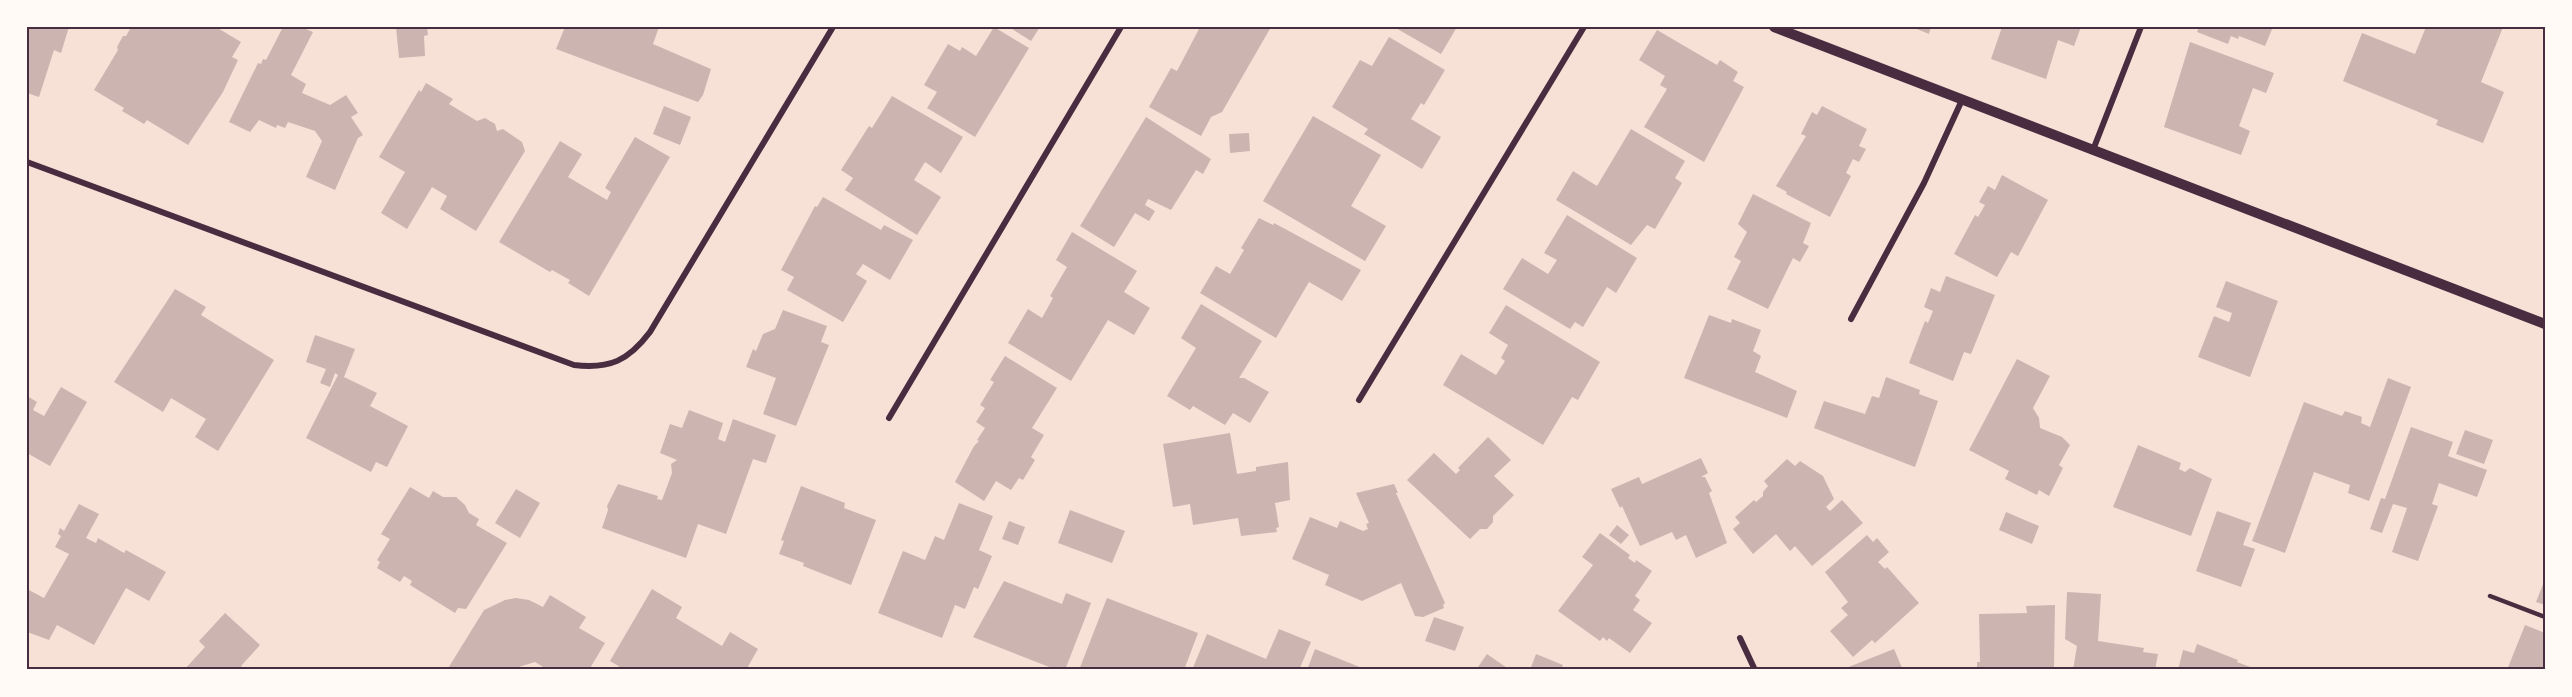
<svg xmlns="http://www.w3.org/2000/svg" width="2572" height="697" viewBox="0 0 2572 697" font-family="Jost,sans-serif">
<rect width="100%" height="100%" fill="#f7e1d7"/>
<g fill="#ccb4b1">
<polygon points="27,27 69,27 61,53 54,50 39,97 27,93"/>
<polygon points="131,27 216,27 241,42 232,57 238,60 223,92 188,145 147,120 144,124 122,111 124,108 94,90 118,50 117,47 123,36 126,36"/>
<polygon points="283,27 301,27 313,32 291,75 306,84 302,93 330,105 346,95 358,113 351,117 363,135 358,138 335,190 306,177 322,141 315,131 288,122 285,128 277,125 276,128 259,120 250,132 229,122 258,63 261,64 263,59 266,60"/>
<polygon points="396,27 427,27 428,35 424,36 425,56 399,58"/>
<polygon points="565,27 659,27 653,44 711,69 703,95 698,102 556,49"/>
<polygon points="994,27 1029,48 975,137 927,108 937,92 924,85 948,44 960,51 962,47 976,56"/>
<polygon points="1009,27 1040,27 1031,41"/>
<polygon points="1200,27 1271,27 1222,112 1211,117 1201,136 1149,107 1171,68 1177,71"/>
<polygon points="1394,27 1457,27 1441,54"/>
<polygon points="1912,27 1931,27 1929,34"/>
<polygon points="2002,27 2081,27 2074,46 2058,40 2046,79 1991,59"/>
<polygon points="2199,27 2273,27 2265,46 2239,36 2238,39 2231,36 2228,44 2197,32"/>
<polygon points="2426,27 2503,27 2481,82 2504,92 2483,143 2436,125 2438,120 2343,81 2362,33 2415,54"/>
<polygon points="1657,30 1717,65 1720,60 1738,72 1733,81 1744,87 1704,162 1644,127 1667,89 1660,85 1665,76 1639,60"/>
<polygon points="1389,37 1445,70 1424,105 1421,103 1411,119 1441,137 1422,169 1364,134 1368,129 1332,107 1360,60 1372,66"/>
<polygon points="2190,42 2274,73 2266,93 2253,88 2239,126 2250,131 2241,155 2164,127"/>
<polygon points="426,83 453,99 449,104 477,121 485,118 495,124 497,131 503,129 522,142 525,151 476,231 440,209 447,196 432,187 407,229 381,213 405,172 379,157 419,90 421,92"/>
<polygon points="892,96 963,137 941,173 925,162 914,180 941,197 917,235 845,190 853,178 841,170 869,126 872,128"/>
<polygon points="664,106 691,117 680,145 653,134"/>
<polygon points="1822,106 1867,129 1859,146 1866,149 1859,162 1853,159 1846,173 1851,176 1830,217 1786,194 1787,192 1776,186 1806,136 1801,134 1812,112 1817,115"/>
<polygon points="1313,116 1381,155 1351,206 1386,226 1365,261 1263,201"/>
<polygon points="1146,117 1211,159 1203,174 1196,170 1171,210 1148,199 1145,205 1155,211 1149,221 1135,213 1114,247 1080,226"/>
<polygon points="1631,129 1685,161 1675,178 1682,183 1655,229 1647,225 1631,245 1556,200 1573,171 1597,186"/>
<polygon points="1249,133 1250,151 1230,153 1229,134"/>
<polygon points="635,137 670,157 589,296 568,283 570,280 552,270 550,272 499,242 560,141 582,154 568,177 607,200 611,192 605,188"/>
<polygon points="2002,175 2048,200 2018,256 2011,252 1997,277 1954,254 1975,215 1978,217 1985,205 1979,202 1988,186 1995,190"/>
<polygon points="1753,194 1811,223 1803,243 1809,246 1800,262 1793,258 1768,309 1727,289 1741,261 1734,257 1747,232 1738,224"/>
<polygon points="823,197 881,230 884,225 913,240 890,280 863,264 856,274 867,281 843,322 787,290 794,277 781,270 815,206 817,207"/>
<polygon points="1567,215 1637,258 1616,293 1607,287 1583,327 1575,322 1570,329 1503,289 1522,258 1548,274 1557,260 1544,253"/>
<polygon points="1259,218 1273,225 1274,223 1361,270 1342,301 1309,282 1276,338 1200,293 1216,266 1230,274 1244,250 1241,248"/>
<polygon points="1072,232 1137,271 1124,292 1150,308 1134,335 1108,320 1071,381 1008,343 1028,309 1042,318 1053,298 1050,296 1067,267 1056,260"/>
<polygon points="1946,276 1995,295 1971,354 1964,352 1953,381 1909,363 1925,321 1928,323 1933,311 1924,307 1931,288 1940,292"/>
<polygon points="2226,281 2278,301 2250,377 2198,357 2214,316 2229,322 2232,313 2216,307"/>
<polygon points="175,289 206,307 201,315 274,360 218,451 195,437 206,419 171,398 163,412 114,382"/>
<polygon points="1201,304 1262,341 1239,378 1244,378 1269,392 1250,423 1233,413 1225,425 1193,406 1190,410 1167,396 1196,348 1181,338"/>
<polygon points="1506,305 1600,362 1578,400 1572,397 1543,445 1443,385 1461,354 1496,375 1505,361 1501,358 1508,345 1489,333"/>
<polygon points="783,310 827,326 821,342 829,345 796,426 763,414 776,378 746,367 753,349 756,351 763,334 775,329"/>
<polygon points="1709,315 1731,323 1732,319 1761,330 1753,351 1761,356 1755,372 1797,391 1787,418 1684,378"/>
<polygon points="315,335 355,349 344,377 377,393 370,406 408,426 387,467 376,462 371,472 306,438 338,375 335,373 330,387 320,383 326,369 306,362"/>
<polygon points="1005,356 1057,388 1032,428 1044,435 1031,457 1035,460 1023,480 1019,478 1011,490 996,481 984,501 955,482 974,446 979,441 977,440 985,428 976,422 985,408 980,405 994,382 990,380"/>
<polygon points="2017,359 2050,376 2033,408 2039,418 2040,428 2062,437 2070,445 2059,465 2063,468 2049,496 2039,490 2037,495 2005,479 2009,471 1969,450"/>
<polygon points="1886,377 1920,390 1919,394 1938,401 1915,467 1814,428 1824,401 1865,414 1872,396 1879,398"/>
<polygon points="2388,378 2411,387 2369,501 2348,493 2350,485 2314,472 2285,553 2252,541 2304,402 2342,416 2345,411 2362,417 2361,423 2370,427"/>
<polygon points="61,387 87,402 50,466 27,453 27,396 37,402 33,410 44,416"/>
<polygon points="689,410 723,423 718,439 725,442 733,419 776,435 766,463 753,459 726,534 698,524 686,558 602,528 608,510 607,506 618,484 658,496 657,499 662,500 672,473 671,464 677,460 660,453 670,424 682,428"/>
<polygon points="2411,427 2453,442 2448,456 2487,470 2477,497 2439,483 2432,504 2438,506 2418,561 2392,552 2407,508 2393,504 2382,533 2370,529 2381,498 2385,499"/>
<polygon points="2465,430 2493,440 2484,464 2456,454"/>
<polygon points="1230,433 1237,474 1256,471 1256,467 1288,462 1290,500 1275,503 1279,527 1276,528 1277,532 1241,536 1238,518 1193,525 1190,504 1173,507 1163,444"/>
<polygon points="1488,437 1511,460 1494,476 1514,495 1493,516 1493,522 1487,529 1480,529 1470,539 1407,480 1434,453 1456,474 1460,470 1458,468"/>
<polygon points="2138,445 2181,463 2179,469 2185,472 2190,468 2212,479 2191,536 2113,507"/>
<polygon points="1701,458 1708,473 1701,477 1705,477 1712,491 1709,493 1727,543 1696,558 1686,535 1676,540 1672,532 1640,546 1622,506 1620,508 1611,489 1639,477 1642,484"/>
<polygon points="1787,459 1795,466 1800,461 1823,476 1834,499 1826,507 1830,511 1842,500 1863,523 1812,566 1795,546 1790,551 1776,534 1753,554 1733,529 1740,523 1735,517 1754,500 1756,502 1763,496 1763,492 1768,486 1764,481"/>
<polygon points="1394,484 1398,493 1396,493 1445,603 1443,605 1444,608 1423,617 1415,616 1401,583 1362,601 1325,585 1329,575 1292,559 1310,517 1337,528 1340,521 1363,531 1368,529 1366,524 1369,523 1356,493"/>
<polygon points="801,486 845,503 844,508 876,520 851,585 803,566 804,563 779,554 784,541 781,540"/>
<polygon points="410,487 429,498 433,491 443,497 456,497 465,505 469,513 479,519 476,525 507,543 466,609 458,608 455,613 410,585 412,581 404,576 400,582 377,568 380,562 377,560 390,539 381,534"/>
<polygon points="516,489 540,503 520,538 495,523"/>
<polygon points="959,503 993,516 979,550 992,556 978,589 974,587 965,609 955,605 942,638 878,613 903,551 925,560 935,536 944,540"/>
<polygon points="79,504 99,514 86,538 96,543 98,538 124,553 126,550 166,572 149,601 126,588 94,645 57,625 49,640 27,632 27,589 44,598 69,554 55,547 61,536 58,534 60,528 64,531"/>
<polygon points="1070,510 1125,531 1112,563 1058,543"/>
<polygon points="2217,511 2251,523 2243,545 2255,549 2241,587 2196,571"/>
<polygon points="2006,512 2039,526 2032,544 1999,530"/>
<polygon points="1009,521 1025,527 1018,545 1002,539"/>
<polygon points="1617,525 1629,535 1621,544 1609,535"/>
<polygon points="1600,533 1630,555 1628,558 1635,563 1636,560 1652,571 1635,596 1640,600 1633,610 1652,623 1630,653 1609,638 1607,641 1603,637 1600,641 1558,611 1593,565 1582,557"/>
<polygon points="1867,535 1873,542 1877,538 1889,552 1878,562 1885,569 1887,567 1919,603 1875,643 1872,640 1853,657 1830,631 1848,615 1841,608 1848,602 1825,572"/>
<polygon points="2545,579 2545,605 2536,602"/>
<polygon points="1004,581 1062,604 1066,593 1091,603 1065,670 1057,670 973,637"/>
<polygon points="652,589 682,607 676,618 722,646 730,632 758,649 746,670 625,670 610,661"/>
<polygon points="2067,592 2101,594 2098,641 2144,648 2143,652 2158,654 2155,670 2073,670 2077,646 2065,639"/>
<polygon points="550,595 586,617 579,628 605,643 589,670 548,670 535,662 509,670 447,670 484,610 505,600 516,598 529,600 543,607"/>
<polygon points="1107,598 1198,633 1184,670 1079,670"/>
<polygon points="2055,605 2054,667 1977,670 1977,662 1980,662 1979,614 2027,613 2026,606"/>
<polygon points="225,613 260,645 241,666 245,670 184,670 205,647 199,641"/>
<polygon points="1434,617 1464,627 1455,651 1425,641"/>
<polygon points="2525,625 2545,633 2545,670 2507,670"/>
<polygon points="1279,629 1311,642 1299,670 1192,670 1207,634 1266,659"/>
<polygon points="2197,644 2238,660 2237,662 2258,670 2178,670 2183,650 2194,653"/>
<polygon points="1315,649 1367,670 1307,670"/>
<polygon points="1894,649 1903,670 1841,670"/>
<polygon points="1487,654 1510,670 1476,670"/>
<polygon points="1536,654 1563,665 1561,670 1530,670"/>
</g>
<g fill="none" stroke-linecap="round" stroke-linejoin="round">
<polyline stroke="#4a2c40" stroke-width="4.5" points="2490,596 2545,617"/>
<g stroke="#4a2c40" stroke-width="6">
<polyline points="2093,150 2141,27"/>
<path d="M27 162 574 365C610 369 628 361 650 332L833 27"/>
<polyline points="1851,319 1924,183 1962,100"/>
<polyline points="1359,400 1584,27"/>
<polyline points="889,418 1121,27"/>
<polyline points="1740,638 1755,670"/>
</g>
<polyline stroke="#4a2c40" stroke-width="10" points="1774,27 2545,324"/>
</g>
<rect width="2572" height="697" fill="none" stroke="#fffaf5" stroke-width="57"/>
<rect x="28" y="28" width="2516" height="640" fill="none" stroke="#4a2c40" stroke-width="2"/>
</svg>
